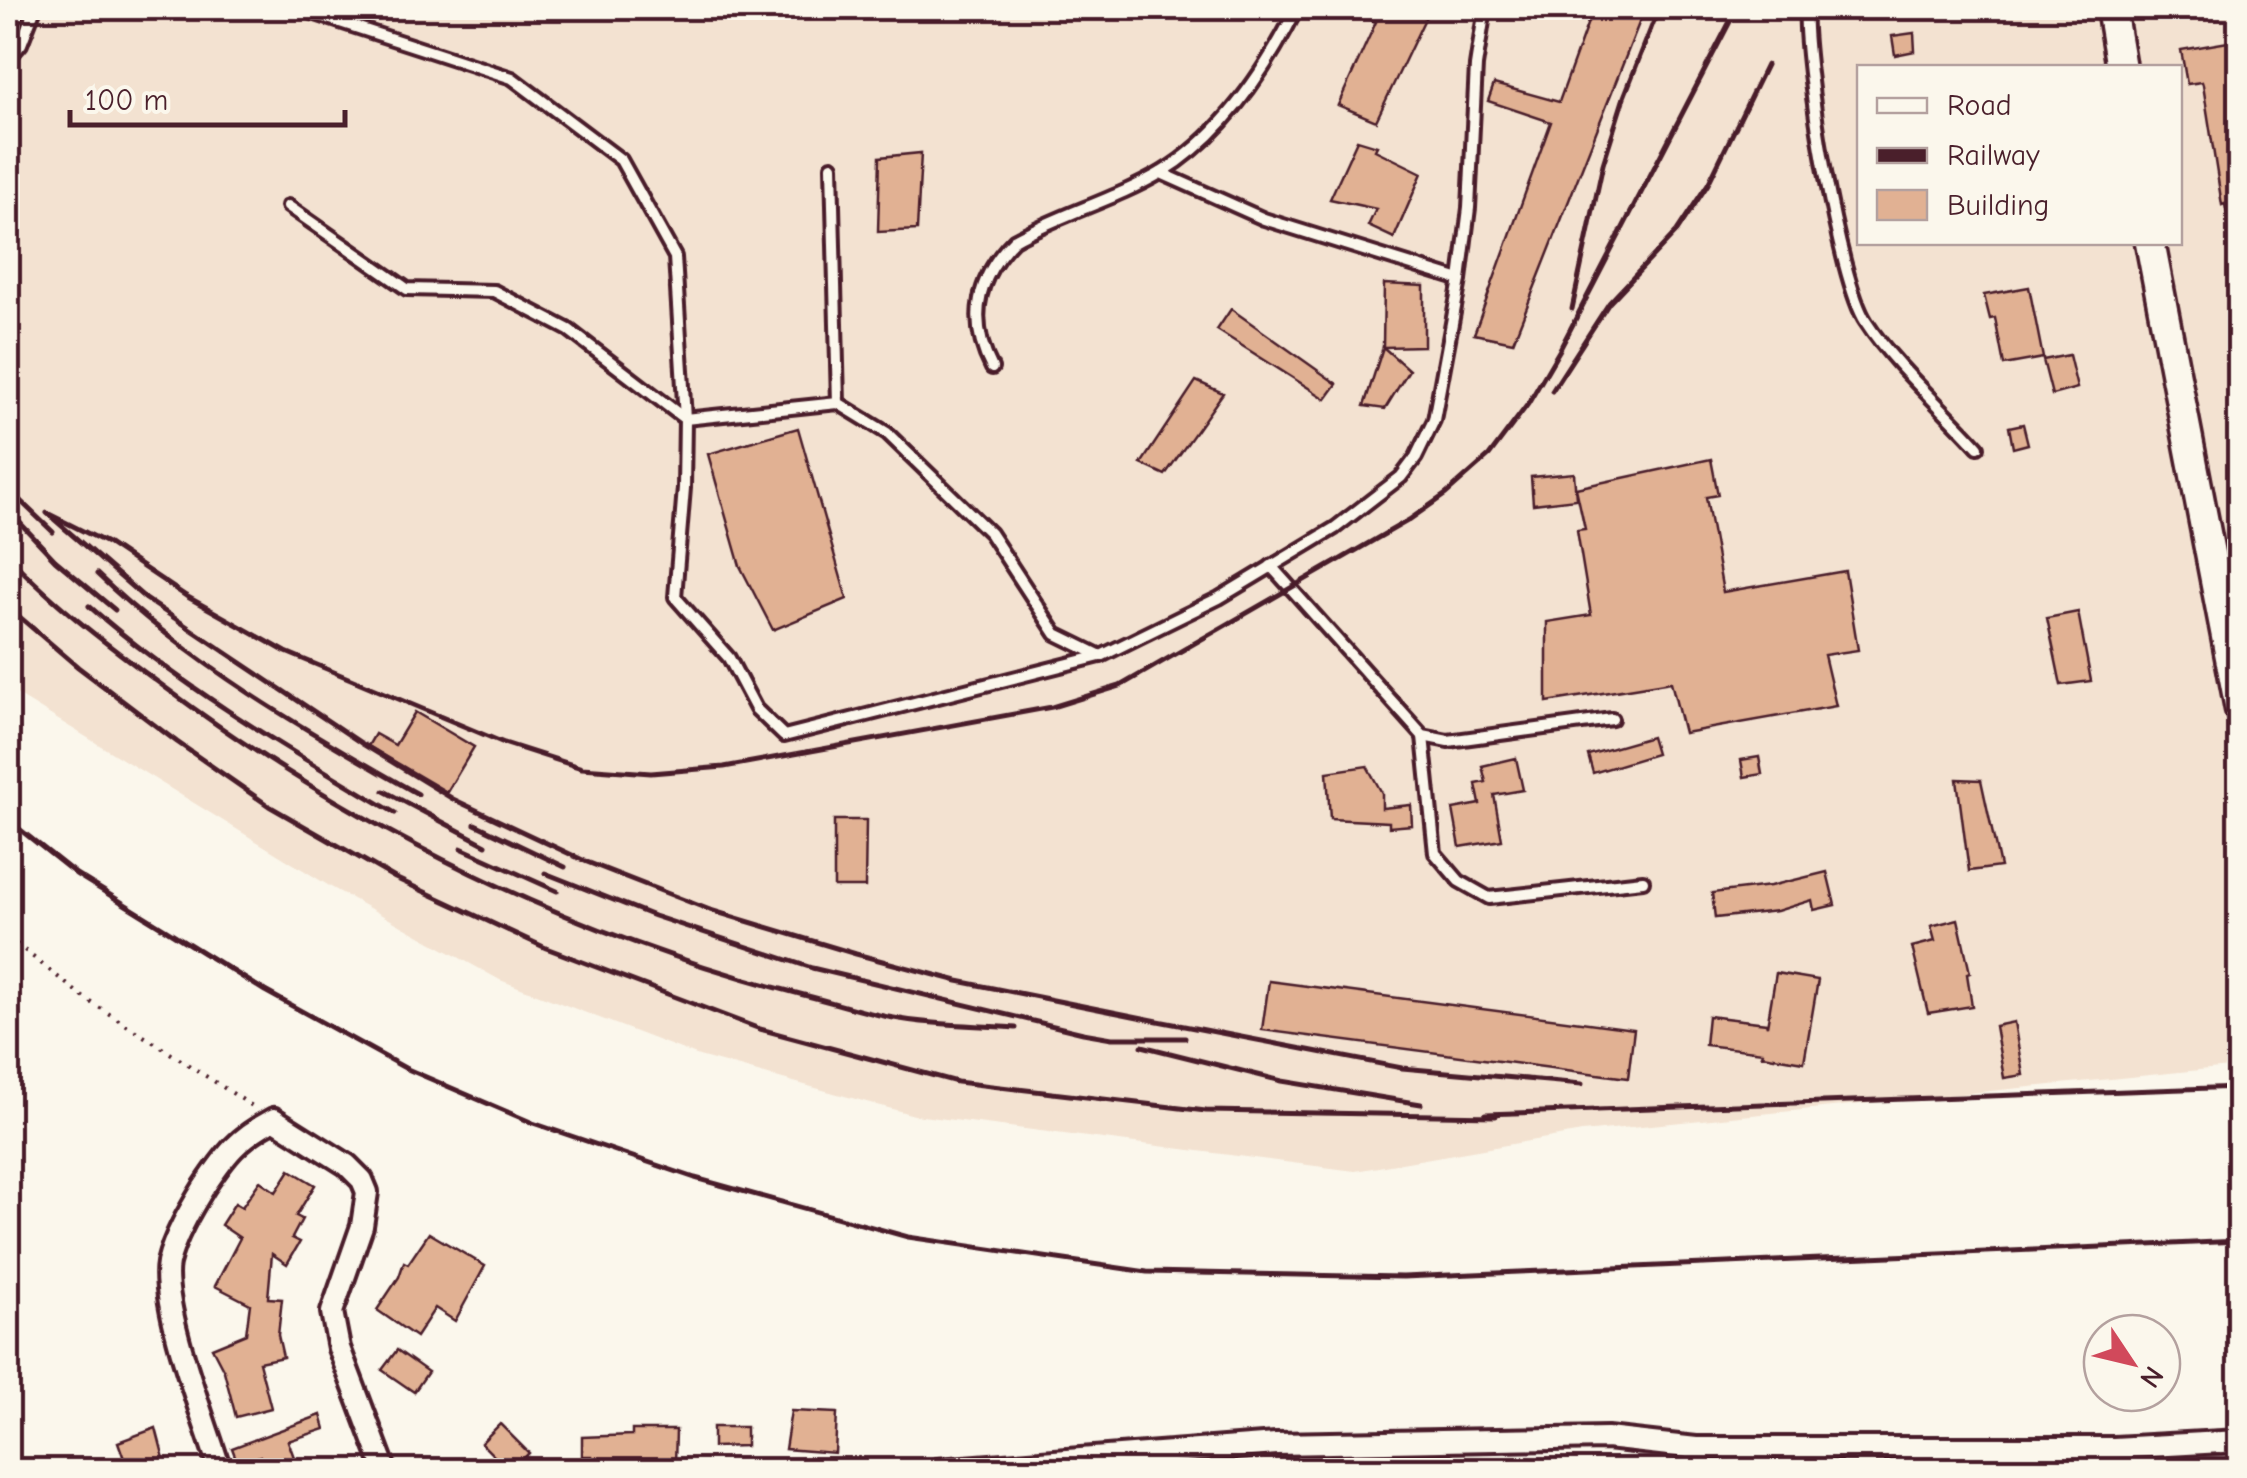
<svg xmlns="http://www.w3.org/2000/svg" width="2247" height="1478" viewBox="0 0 2247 1478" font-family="'Comic Neue',sans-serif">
<rect width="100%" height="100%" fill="#fbf7ec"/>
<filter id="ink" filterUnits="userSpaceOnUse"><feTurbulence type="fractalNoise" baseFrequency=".01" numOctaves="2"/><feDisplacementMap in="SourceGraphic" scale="20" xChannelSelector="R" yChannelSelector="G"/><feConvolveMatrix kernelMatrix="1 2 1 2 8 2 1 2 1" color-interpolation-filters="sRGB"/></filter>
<g filter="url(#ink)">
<path fill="#f3e2d1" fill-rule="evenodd" d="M8 8H2239V1066L1582 1132 1355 1171 914 1115 699 1056 500 980 331 887 8 689ZM1860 68H2180V242H1860Z"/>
<g fill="#e1b193" stroke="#4a1f2b" stroke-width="2.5">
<polygon points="1341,8 1430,8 1376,121 1338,105 1376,22"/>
<polygon points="1593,8 1645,8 1513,342 1474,334 1551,122 1488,101 1494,84 1559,102"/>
<polygon points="1914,33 1915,51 1895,55 1892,36"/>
<polygon points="2240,40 2240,241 2232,241 2225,204 2222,205 2203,85 2202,82 2187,84 2181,50"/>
<polygon points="1357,140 1377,146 1375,150 1422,173 1394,238 1368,226 1376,209 1330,199"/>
<polygon points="921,153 917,230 878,232 880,157"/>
<polygon points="1384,284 1424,286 1424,346 1383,347"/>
<polygon points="2029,287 2043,358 2004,365 1995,318 1990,319 1984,295"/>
<polygon points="1231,309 1337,384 1326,399 1217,330"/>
<polygon points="1383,347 1409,370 1385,409 1364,406"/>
<polygon points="2069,355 2077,388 2052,395 2043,360"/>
<polygon points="1196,381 1223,393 1165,475 1141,464"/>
<polygon points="2023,424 2028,444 2013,448 2009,427"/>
<polygon points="798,428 847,599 773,630 740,566 708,454"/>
<polygon points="1711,459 1718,495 1706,497 1723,592 1845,571 1858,650 1824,655 1836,706 1684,733 1671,682 1547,702 1547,622 1591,615 1577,530 1585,529 1576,488"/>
<polygon points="1574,473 1576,499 1533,504 1531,477"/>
<polygon points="2078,612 2091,681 2061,685 2047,618"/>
<polygon points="415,712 474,747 447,792 368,746 375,734 395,745"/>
<polygon points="1651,737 1656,754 1593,773 1588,755"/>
<polygon points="1759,757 1762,774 1744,777 1741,760"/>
<polygon points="1516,758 1523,790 1494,795 1502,840 1460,847 1453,809 1480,804 1476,784 1486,782 1482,766"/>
<polygon points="1367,766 1382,793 1382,808 1411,805 1412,825 1389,827 1389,822 1330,819 1327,772"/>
<polygon points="1957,779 1981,780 2000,867 1969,871"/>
<polygon points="834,820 866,820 865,887 834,887"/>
<polygon points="1827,872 1835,905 1814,910 1812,900 1777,911 1715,918 1712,893 1770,886"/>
<polygon points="1958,919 1970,973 1967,974 1972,1006 1928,1013 1912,947 1935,941 1931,926"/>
<polygon points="1776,973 1818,980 1804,1062 1762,1055 1763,1052 1705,1045 1708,1016 1766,1023 1767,1026"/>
<polygon points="1269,981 1634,1029 1628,1078 1262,1030"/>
<polygon points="2014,1022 2023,1075 2004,1078 1995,1026"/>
<polygon points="290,1170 315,1185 296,1216 302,1219 292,1238 300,1242 287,1264 272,1254 268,1298 282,1299 278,1335 283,1357 259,1362 271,1408 236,1417 224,1371 212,1348 246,1334 250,1304 215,1286 240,1238 221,1225 235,1203 242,1207 260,1181 276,1192"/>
<polygon points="429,1233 485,1266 455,1321 435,1308 416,1337 377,1310 399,1277 404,1262 408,1264"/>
<polygon points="397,1350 428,1372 414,1392 382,1370"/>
<polygon points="791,1411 837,1413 835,1453 785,1449"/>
<polygon points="321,1415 325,1429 288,1441 295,1460 268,1470 260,1456 238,1464 232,1448"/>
<polygon points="500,1424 529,1453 521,1461 531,1470 480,1470 494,1456 481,1443"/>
<polygon points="713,1427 746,1427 746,1446 713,1447"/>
<polygon points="156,1428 167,1470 128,1470 118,1442"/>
<polygon points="632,1430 676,1430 675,1464 610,1463 592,1466 592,1456 582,1456 582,1437 632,1435"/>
</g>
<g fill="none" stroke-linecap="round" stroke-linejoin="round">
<g stroke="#4a1f2b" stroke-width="18">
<g id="lane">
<polyline points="297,8 512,78 621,160 675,257 685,419 684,488 675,597 729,658 756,709 784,736 1100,656"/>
<path d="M1806 8C1802 58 1839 282 1866 322 1893 364 1943 408 1978 447"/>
<polyline points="8,59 21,44 35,8"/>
<polyline points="832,166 838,403"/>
<polyline points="1161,173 1264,219 1460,280"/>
<polyline points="288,206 407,289 494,291 569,330 685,419 838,403 887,433 990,533 1056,634 1101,656 1219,598 1335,528 1401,477 1416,457 1434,420 1460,280 1469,208 1476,66 1485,8"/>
<path d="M992 368C967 320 977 277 1014 240 1061 214 1117 199 1162 172 1223 135 1266 70 1297 8"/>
<polyline points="1271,566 1423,736 1448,741 1612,719"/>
<polyline points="1423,736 1435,853 1459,881 1489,898 1643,881"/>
</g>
</g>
<g stroke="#4a1f2b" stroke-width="28">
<g id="street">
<path d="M220 1470C206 1424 160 1306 168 1263 174 1237 190 1210 204 1187 226 1154 238 1138 274 1119L347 1165 362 1180 367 1192 362 1226 332 1312 339 1348 385 1470"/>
<polyline points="938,1470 1276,1444 1607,1438 1696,1448 2114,1448 2240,1441"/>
<polyline points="1696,1470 1696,1448"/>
</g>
</g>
<g stroke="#4a1f2b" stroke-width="35">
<g id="secondary">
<polyline points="2111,8 2121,68"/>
<polyline points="2150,242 2240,709"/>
</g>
</g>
<polyline stroke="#4a1f2b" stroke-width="4" stroke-dasharray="2.5 8" stroke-linecap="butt" points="8,937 83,997 257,1109"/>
<use href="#lane" stroke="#fbf7ec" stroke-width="10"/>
<use href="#street" stroke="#fbf7ec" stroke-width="20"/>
<use href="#secondary" stroke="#fbf7ec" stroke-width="28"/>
<g stroke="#4a1f2b" stroke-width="5">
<polyline points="1572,309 1603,164 1624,97 1659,8"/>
<polyline points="1552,391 1609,303 1677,231 1708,184 1766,65"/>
<polyline points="8,489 53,532"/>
<polyline points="8,510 55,560 115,610"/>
<path d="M8 556C55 606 114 650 170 691 359 831 572 935 800 994 829 1001 858 1011 888 1017 930 1025 974 1025 1016 1028"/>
<path d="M97 574C189 663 306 731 418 794"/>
<path d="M89 606C182 688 289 750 395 813"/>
<polyline points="8,607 78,667 177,742 269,806 395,878 546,948 760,1029 957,1082 1206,1111 1496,1116"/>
<polyline points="384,791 486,845"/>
<polyline points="8,820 76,874 265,991 405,1068 533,1123 695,1178 908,1237 1147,1272 1403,1277 2240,1241"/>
<polyline points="475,824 565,867"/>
<polyline points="461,848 557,891"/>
<polyline points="545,873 654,916 812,968 1083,1033 1112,1038 1185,1038"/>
<polyline points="1142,1046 1282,1081 1421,1104"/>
<polyline points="1582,1084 1402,1068 1158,1021 958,981 856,954 710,910 587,862 453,799 361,743 146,599 47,513 107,543 186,596 286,652 504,743 582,768 651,773 724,767 1052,707 1120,686 1409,520 1446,494 1489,456 1528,404 1559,351 1737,8"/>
<polyline points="1485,1114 2240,1087"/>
</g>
</g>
</g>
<rect width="2247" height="1478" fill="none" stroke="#fbf7ec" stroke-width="40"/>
<rect x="20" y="20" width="2207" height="1438" fill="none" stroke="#4a1f2b" stroke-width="4" filter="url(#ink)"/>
<rect x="1857" y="65" width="325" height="180" fill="#fbf7ec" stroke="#b4a19f" stroke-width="2.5"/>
<rect x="1877" y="98" width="50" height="15" fill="#fbf7ec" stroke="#b4a19f" stroke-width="2.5"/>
<text x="1947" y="115" font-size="30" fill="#4a1f2b">Road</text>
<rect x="1877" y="148" width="50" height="15" fill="#4a1f2b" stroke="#b4a19f" stroke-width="2.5"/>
<text x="1947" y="165" font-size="30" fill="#4a1f2b">Railway</text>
<rect x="1877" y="190" width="50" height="30" fill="#e1b193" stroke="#b4a19f" stroke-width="2.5"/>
<text x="1947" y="215" font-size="30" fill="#4a1f2b">Building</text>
<g transform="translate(2132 1363) rotate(125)"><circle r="48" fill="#fbf7ec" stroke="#b4a19f" stroke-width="2.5"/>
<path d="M0-8L18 38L0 25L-18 38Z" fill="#d1495b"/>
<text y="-15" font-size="28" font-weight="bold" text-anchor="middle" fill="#4a1f2b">N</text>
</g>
<path d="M70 110v15h275v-15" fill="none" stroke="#4a1f2b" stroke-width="5"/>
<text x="85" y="110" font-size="30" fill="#4a1f2b" stroke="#fbf7ec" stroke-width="8" paint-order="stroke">100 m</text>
</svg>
